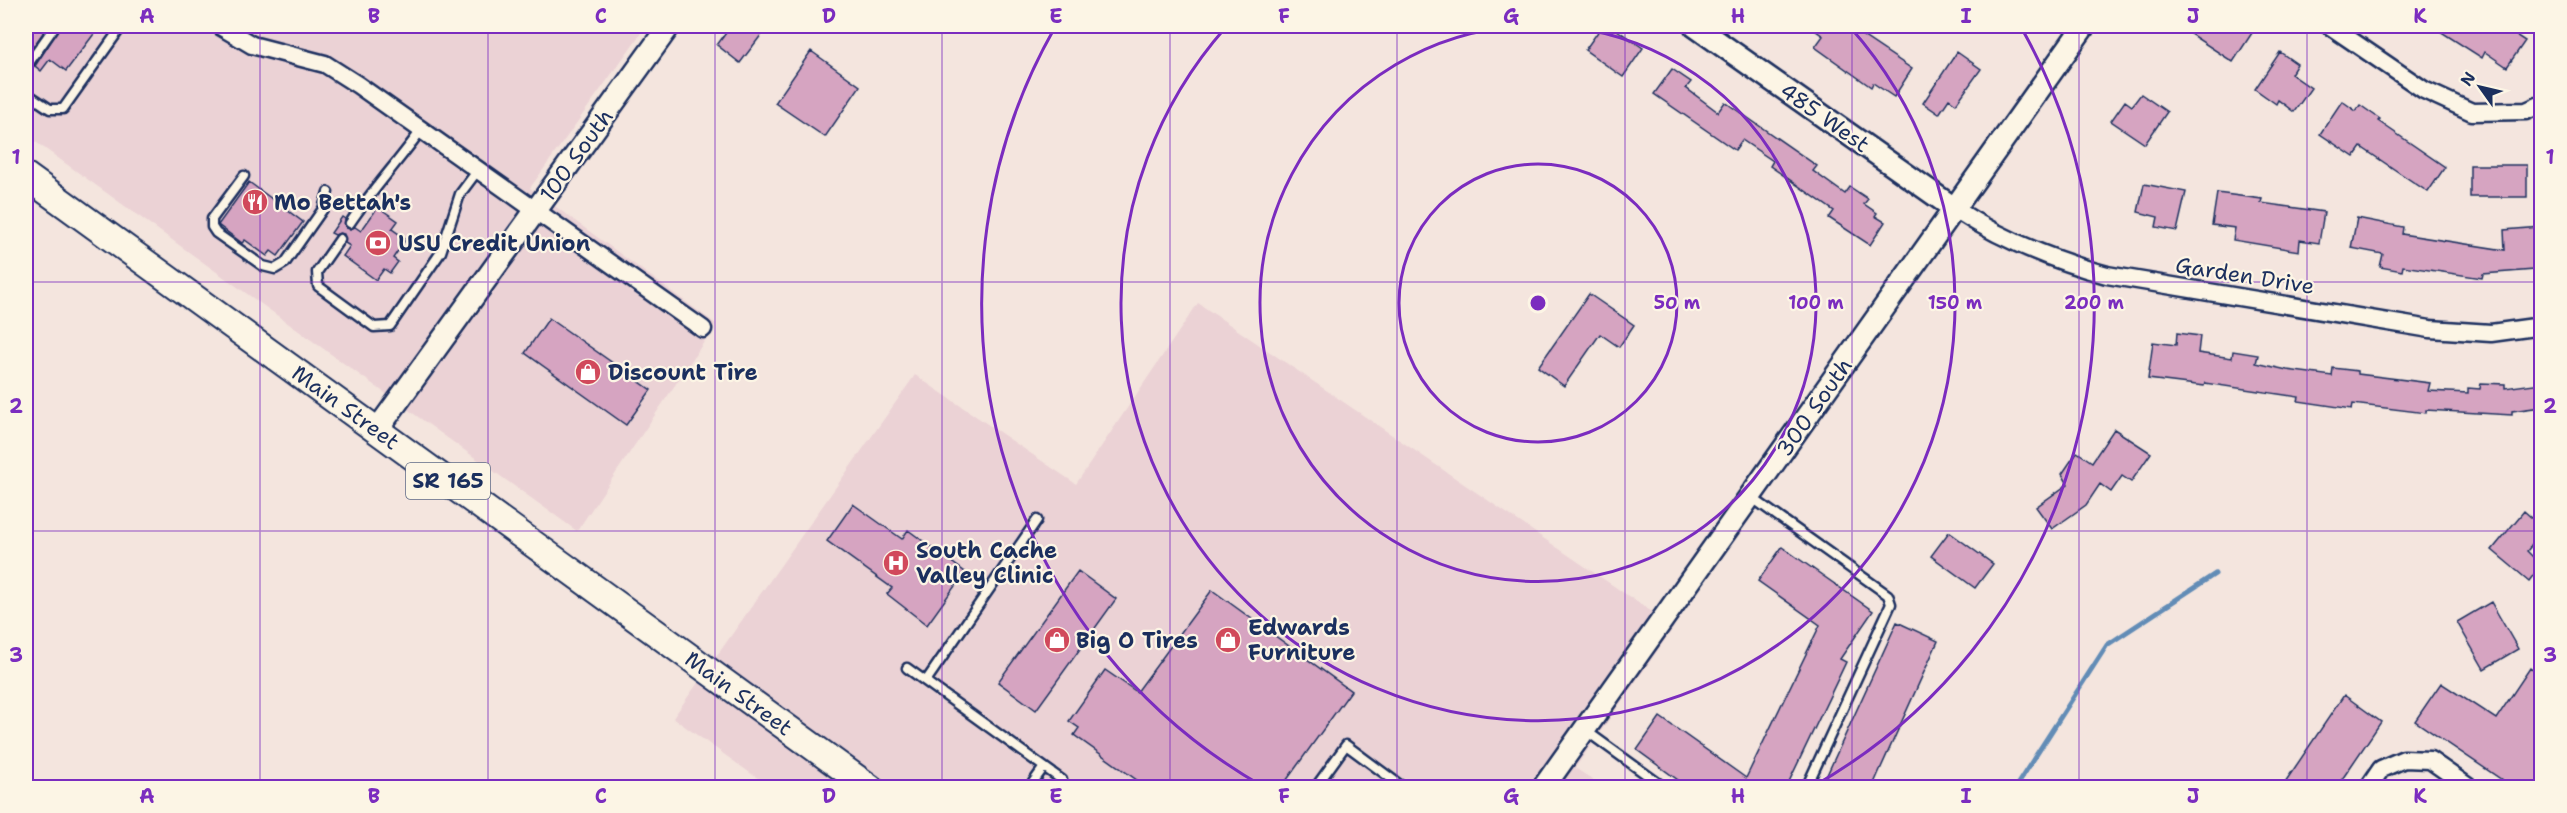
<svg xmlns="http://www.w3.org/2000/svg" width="2567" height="813" font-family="'Shantell Sans',sans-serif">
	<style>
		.built { fill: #ebd2d5 }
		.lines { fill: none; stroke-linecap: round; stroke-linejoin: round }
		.stream { stroke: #628cb6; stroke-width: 5 }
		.building { fill: #d6a4c1; stroke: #1b2f5e; stroke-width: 1.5 }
		.service-casing { stroke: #1b2f5e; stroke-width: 13 }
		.minor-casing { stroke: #1b2f5e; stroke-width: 21 }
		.tertiary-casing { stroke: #1b2f5e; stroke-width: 26 }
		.primary-casing { stroke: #1b2f5e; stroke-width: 30 }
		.service { stroke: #fcf5e5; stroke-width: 8 }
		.minor { stroke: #fcf5e5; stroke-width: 16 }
		.tertiary { stroke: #fcf5e5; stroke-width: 21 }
		.primary { stroke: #fcf5e5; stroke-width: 26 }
		.grid { fill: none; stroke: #7b2cbf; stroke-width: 1.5; stroke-opacity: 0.55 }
		.ring { fill: none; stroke: #7b2cbf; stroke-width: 3 }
		.labels { text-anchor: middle; stroke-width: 4.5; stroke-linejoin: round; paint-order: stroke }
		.shield { fill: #fcf5e5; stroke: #5e6a86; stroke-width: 1.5 }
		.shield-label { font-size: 21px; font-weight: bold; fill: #1b2f5e }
		.street-label { font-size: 22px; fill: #1b2f5e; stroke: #fcf5e5 }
		.poi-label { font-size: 22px; font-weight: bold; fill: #1b2f5e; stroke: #fcf5e5; text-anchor: start }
		.centre { fill: #7b2cbf; stroke: #fcf5e5; stroke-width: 3 }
		.ring-label { font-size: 18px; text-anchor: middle; font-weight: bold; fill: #7b2cbf; stroke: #fcf5e5; stroke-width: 4.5; stroke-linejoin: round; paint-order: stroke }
		.neatline { fill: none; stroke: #7b2cbf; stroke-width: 2 }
		.grid-label { font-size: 20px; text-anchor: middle; font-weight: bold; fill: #7b2cbf }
	</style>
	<rect width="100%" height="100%" fill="#f4e5de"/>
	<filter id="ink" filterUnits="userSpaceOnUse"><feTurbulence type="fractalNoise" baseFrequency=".0167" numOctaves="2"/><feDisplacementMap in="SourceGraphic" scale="12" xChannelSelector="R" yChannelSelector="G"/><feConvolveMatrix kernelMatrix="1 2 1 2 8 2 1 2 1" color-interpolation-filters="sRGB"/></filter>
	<g filter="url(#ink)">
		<path class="built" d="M26,26h620l-116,162 186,136 -139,207 -551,-396z
			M1198,303l476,324 -99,141 29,19h-834l-97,-69 242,-343 161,109z"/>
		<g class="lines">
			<path class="stream" d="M2015,788l92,-143 108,-71"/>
		</g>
		<path class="building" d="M26,26h22l-22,31z
			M61,26h39l-34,45 -16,-12 -9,12 -6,-5z
			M731,26h37l-28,37 -23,-18z
			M1602,26l9,6 3,-4 29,20 -20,29 -38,-27z
			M1809,26h52l-4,6 55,37 -18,28 -21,-14 -2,4 -56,-40 8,-11z
			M2178,26h63l11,7 -19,29z
			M2432,26h70l23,15 -18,26 -22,-15 -3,6z
			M811,51l49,35 -35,51 -50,-34z
			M1957,52l24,17 -25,35 -7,-5 -10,15 -16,-11z
			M2280,52l17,12 -6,10 20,14 -17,24 -16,-12 -2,4 -21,-15z
			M1672,69l19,13 -5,6 32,24 7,-10 92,64 -4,5 32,23 5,-7 18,12 -4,5 13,9 -2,3 10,6 -15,23 -41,-27 5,-7 -64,-45 3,-5 -31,-21 -7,10 -81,-56z
			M2141,94l26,18 -22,32 -34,-23 14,-20 7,5z
			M2342,101l14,10 4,-6 20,14 -2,2 67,46 -17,25 -67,-45 -7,10 -34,-23z
			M2470,165h57v32h-57z
			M249,182l54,40 -25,34 -7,-5 -4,5 -22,-16 -3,3 -24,-18z
			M2144,184l42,8 -9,39 -21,-4 2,-10 -20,-5z
			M2217,193l45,6 -1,4 63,9 -5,31 -19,-3 -1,11 -66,-11 2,-12 -23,-3z
			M378,207l20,14 -6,8 14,10 -13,19 5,4 -8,11 -6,-4 -8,11 -33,-24 7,-10 -5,-3 -1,-9 -4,-1 -5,2 -4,-2 11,-16 3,2 1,9 4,1 5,-2 6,4z
			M2357,218l46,9 -1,7 103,16 -1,-20 37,-3v36l-7,1v6l-51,4 -1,4 -79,-12 -1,5 -22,-4 3,-13 -32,-6z
			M1589,294l45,31 -15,22 -19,-13 -36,52 -26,-19z
			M549,318l102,72 -25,35 -101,-72z
			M2177,333l23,3 -2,17 34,5 1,-7 25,4 -2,8 31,7 45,6 1,-8 25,3v3l72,9 -2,8 40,2v-5l12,1 1,-6 24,1v4l36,-5v24l-29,4v4l-86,-5v3l-73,-9 -1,5 -54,-8 1,-4 -94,-14 -1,3 -56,-7 5,-37 23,3z
			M2114,429l37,24 -20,29 -9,-6 -11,16 -11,-8 -14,21 -34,24 -16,-22 32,-23 -6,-10 15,-22 15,10z
			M853,504l49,35 6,-9 57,42 -38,53 -40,-31 5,-6 -65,-47z
			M2524,511l17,15v8l-14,17 14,14 -12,16 -37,-31z
			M1949,532l44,32 -18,24 -44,-32z
			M1782,547l91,64 -33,48 6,3 -60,126h-97l-52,-38 23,-33 86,61 74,-153 -62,-44z
			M1078,571l38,28 -80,111 -38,-28z
			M1212,590l139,101 -70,97h-133l-74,-53 5,-7 -10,-7 36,-51 32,22z
			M2491,602l27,47 -34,20 -27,-47z
			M1897,622l41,19 -59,131 -7,16h-51z
			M2530,668l11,8v112h-27l-99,-67 26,-38 55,36z
			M2344,695l37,27 -34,50 -11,16h-55z"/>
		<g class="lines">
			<g class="service-casing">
				<path id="service" d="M26,67l29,-41
					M26,93l24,16h13l59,-83
					M244,176l-32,43v8l4,6 47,33 12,3 10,-6 38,-54 5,-17
					M350,223c22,-33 49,-62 72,-94
					M340,239l-23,33 1,14 56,41 16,-1 51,-74 19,-58 18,-24
					M1751,497l137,98 3,9 -85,184
					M907,668l155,112
					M926,681l111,-161
					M1585,730l80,58
					M1029,788l15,-21
					M1315,788l31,-43 58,43"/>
			</g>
			<g class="minor-casing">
				<path id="minor" d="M220,26l32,19 73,19 33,21 345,244
					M2330,26l94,64 48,22 54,-1 16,-7
					M1955,209c47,31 97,51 152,66l323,54 61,4 51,-7
					M2368,788l13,-19 23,-10 26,1 40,28"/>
			</g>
			<g class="tertiary-casing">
				<path id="tertiary" d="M1695,26l260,183
					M377,430l292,-404
					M1543,788l541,-762"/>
			</g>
			<g class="primary-casing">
				<path id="primary" d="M26,176l844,612"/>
			</g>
			<use href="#service" class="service"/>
			<use href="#minor" class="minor"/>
			<use href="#tertiary" class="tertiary"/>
			<use href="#primary" class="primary"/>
		</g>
	</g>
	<path class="grid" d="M260,26v762M488,26v762M715,26v762M942,26v762M1170,26v762M1397,26v762M1625,26v762M1852,26v762M2079,26v762M2307,26v762M26,282h2516M26,531h2516"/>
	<g class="ring">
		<circle cx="1538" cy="303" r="139"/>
		<path d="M1555 26A278 278 0 1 1 1521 26"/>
		<path d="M1850 27A417 417 0 1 1 1226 27"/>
		<path d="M1264 787A556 556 0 0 1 1054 29M2022 29A556 556 0 0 1 1812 787"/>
	</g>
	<defs>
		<g id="restaurant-disc" transform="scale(1.35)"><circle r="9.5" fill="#d1495b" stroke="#fcf5e5"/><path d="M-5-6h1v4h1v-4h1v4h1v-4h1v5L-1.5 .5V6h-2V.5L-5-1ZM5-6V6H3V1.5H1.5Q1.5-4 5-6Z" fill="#fff"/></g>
		<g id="bank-disc" transform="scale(1.35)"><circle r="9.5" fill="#d1495b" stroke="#fcf5e5"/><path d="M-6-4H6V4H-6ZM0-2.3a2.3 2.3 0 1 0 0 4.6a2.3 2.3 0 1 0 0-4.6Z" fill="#fff"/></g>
		<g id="shop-disc" transform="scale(1.35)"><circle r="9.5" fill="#d1495b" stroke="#fcf5e5"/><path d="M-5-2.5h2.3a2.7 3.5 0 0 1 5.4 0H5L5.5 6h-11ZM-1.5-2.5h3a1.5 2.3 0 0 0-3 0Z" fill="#fff"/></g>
		<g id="hospital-disc" transform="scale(1.35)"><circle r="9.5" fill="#d1495b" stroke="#fcf5e5"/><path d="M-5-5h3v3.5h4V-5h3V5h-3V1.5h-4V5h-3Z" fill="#fff"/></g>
	</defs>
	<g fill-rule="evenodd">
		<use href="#restaurant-disc" x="255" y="202"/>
		<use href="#bank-disc" x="378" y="243"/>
		<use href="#shop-disc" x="588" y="372"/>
		<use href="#hospital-disc" x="896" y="563"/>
		<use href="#shop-disc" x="1057" y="640"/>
		<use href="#shop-disc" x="1228" y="640"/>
	</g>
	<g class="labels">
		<rect class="shield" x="406" y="463" width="84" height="36" rx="4.5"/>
		<g class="shield-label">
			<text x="448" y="488">SR 165</text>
		</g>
		<g class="street-label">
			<text transform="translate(1825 117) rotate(35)" y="8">485 West</text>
			<text transform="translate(576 155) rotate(-54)" y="8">100 South</text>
			<text transform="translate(2245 275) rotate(9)" y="8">Garden Drive</text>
			<text transform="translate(346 407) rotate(36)" y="8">Main Street</text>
			<text transform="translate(1814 407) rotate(-55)" y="8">300 South</text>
			<text transform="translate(739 693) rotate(36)" y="8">Main Street</text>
		</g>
		<g class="poi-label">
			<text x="274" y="210">Mo Bettah's</text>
			<text x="398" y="251">USU Credit Union</text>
			<text x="608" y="380">Discount Tire</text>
			<text x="916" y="558">South Cache<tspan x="916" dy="25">Valley Clinic</tspan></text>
			<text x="1248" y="635">Edwards<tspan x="1248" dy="25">Furniture</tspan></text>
			<text x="1076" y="648">Big O Tires</text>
		</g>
	</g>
	<circle cx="1538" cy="303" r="9" class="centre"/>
	<g class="ring-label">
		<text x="1677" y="309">50 m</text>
		<text x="1816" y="309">100 m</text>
		<text x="1955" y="309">150 m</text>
		<text x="2094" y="309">200 m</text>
	</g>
	<rect width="2567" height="813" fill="none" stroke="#fcf5e5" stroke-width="66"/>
	<g transform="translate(2480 87) rotate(304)" stroke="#fcf5e5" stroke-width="4.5" paint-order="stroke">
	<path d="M0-4.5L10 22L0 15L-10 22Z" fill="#1b2f5e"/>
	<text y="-9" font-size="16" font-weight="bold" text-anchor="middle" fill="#1b2f5e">N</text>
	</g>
	<rect x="33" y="33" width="2501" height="747" class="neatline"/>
	<g class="grid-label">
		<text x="147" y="23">A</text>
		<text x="374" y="23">B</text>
		<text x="601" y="23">C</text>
		<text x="829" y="23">D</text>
		<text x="1056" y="23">E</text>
		<text x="1284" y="23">F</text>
		<text x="1511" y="23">G</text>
		<text x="1738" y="23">H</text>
		<text x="1966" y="23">I</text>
		<text x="2193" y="23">J</text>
		<text x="2420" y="23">K</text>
		<text x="16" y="164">1</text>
		<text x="2550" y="164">1</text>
		<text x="16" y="413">2</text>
		<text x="2550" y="413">2</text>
		<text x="16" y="662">3</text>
		<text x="2550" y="662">3</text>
		<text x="147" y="803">A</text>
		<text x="374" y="803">B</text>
		<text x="601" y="803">C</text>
		<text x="829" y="803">D</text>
		<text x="1056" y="803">E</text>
		<text x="1284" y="803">F</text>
		<text x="1511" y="803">G</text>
		<text x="1738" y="803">H</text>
		<text x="1966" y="803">I</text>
		<text x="2193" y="803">J</text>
		<text x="2420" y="803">K</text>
	</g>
</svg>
